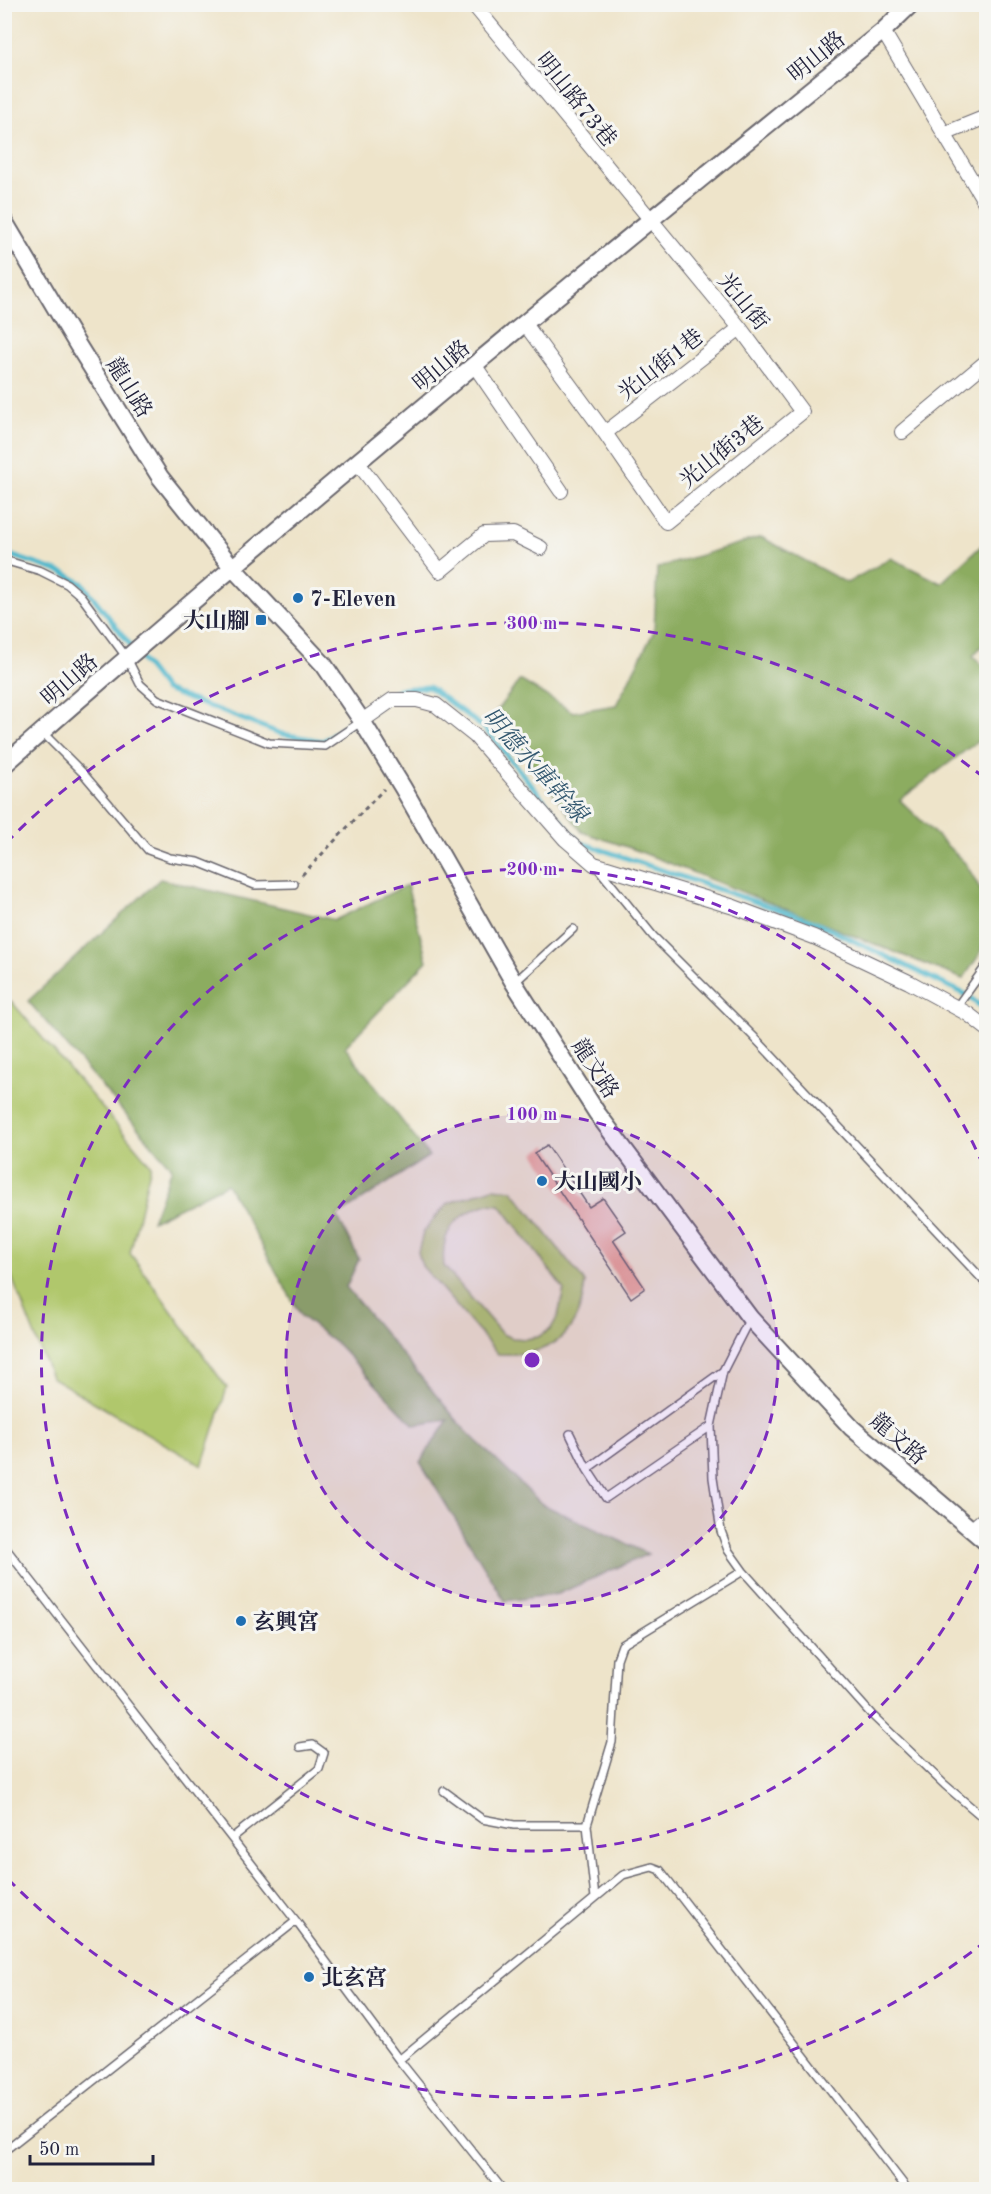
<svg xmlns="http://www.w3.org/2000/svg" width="991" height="2194" font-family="'Old Standard TT','Noto Serif TC',serif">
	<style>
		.green { fill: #b0c76c; stroke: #697454; stroke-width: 1.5; fill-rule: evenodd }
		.forest { fill: #8cac60; stroke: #57674e; stroke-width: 1.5 }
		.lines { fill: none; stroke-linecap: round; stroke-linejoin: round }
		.stream { stroke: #4eb7cc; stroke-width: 5 }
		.building { fill: #e79c8a }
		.service-casing { stroke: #69666d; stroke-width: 10 }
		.minor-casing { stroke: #69666d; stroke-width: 16 }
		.tertiary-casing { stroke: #69666d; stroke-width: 20 }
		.path { stroke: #69666d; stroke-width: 3; stroke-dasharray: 4.5 4.5; stroke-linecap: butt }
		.service { stroke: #fff; stroke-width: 7 }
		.minor { stroke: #fff; stroke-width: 14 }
		.tertiary { stroke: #fff; stroke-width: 16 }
		.ring { fill: none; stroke: #7b2cbf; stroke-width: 3; stroke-dasharray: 10 8 }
		.poi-dot { fill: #1f6fb2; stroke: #f6f6f2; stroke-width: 2 }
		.labels { text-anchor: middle; stroke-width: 6; stroke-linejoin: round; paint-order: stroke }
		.street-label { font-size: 22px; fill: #22223b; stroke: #f6f6f2 }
		.poi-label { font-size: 22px; font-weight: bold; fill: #22223b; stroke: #f6f6f2; text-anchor: start }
		.water-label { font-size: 24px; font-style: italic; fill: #31566e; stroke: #f6f6f2 }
		.centre { fill: #7b2cbf; stroke: #f6f6f2; stroke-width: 3 }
		.ring-label { font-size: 18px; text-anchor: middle; font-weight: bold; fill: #7b2cbf; stroke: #f6f6f2; stroke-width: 6; stroke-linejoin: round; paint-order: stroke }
	</style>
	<rect width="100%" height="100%" fill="#f6f6f2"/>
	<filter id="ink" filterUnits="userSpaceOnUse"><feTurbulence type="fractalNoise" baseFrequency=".0167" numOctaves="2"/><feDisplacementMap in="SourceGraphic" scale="12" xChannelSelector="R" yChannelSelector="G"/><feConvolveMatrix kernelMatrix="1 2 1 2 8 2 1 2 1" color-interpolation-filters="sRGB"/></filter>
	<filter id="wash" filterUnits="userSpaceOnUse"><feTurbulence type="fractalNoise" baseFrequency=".008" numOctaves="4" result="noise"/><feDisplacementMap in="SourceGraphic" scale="24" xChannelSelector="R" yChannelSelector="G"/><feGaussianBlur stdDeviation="1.35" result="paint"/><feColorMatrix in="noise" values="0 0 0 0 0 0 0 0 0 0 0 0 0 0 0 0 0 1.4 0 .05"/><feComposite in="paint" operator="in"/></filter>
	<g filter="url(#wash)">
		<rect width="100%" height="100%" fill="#eee4ca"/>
		<path class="green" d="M11,1001l140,164 -21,88 97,135 -25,78 -151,-89 -46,-117 -1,-255z
			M493,1188l19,2 73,92c-5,54 -35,75 -87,72l-76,-88 -4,-14 5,-19 13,-17 13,-13zM488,1204l12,1 64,84 -6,27 -8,14 -12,7 -13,2 -13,-1 -10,-4 -58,-68c-4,-35 12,-52 44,-62z"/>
		<path class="forest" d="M761,537l86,46 44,-25 50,25 42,-39 3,3v94l-13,15 13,12v67l-86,65 66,64 20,35v37l-6,18 -17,25 -330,-130 -51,-17 -88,-118 26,-34 53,32 43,-7 38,-74 3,-63z
			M160,879l175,41 72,-35 20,76 -82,86 84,109 -92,60 22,43 -13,28 119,143 77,74 106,50 -90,40 -53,7 -85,-139 28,-42 -34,5 -76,-80 -37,-29 -74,-132 -75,37 20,-53 -144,-167z"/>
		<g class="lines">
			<path class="stream" d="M4,553l60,20 19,11 82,106 117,44 41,7 34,-23
				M387,697l12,-8 30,-2 55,41 95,114 233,79 155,74 19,16"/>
		</g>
		<g id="blocks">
			<path class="building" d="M547,1145l42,62 14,-9 23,33 -13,9 32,48 -14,10 -97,-145z"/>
		</g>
	</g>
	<g filter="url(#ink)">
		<use href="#blocks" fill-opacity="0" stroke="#69666d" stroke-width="1.5"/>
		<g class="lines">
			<g class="service-casing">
				<path id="service" d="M4,560l37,11 26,13 14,12 46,62 13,26 17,15 112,44 56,3 37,-25
					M42,732l40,40 66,78 22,8 28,4 57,23 39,-1
					M598,868l55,68 100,100 233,247
					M514,983l59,-54
					M956,1008l30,-42
					M750,1318l-27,53 -12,55 2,52 8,53 7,19 15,21 129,144 73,70 41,35
					M570,1434l17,35 19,29 105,-72
					M587,1469l136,-98
					M4,1546l292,375 103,139 104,130
					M444,1791l38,28 32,6h73
					M232,1838l87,-69 5,-16 -11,-8 -13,2
					M595,1898l-8,-73 25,-83 5,-83 5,-14 121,-74
					M399,2060l224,-185 29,-8 8,3 248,320
					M4,2151l292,-230"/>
			</g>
			<g class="minor-casing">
				<path id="minor" d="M473,4l267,324 62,84 -136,110 -61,-89 -80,-109
					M883,31l103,173
					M944,134l42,-17
					M475,366l86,125
					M902,432l84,-70
					M605,433l135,-105
					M358,463l82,108 44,-36 29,-1 28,14
					M362,721l30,-21h25l19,5 39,31 90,103 29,25 140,43 80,30 95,45 59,32 18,14
					M971,1530l15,-13"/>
			</g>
			<g class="tertiary-casing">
				<path id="tertiary" d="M4,221l73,123 83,133 72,90 92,98 38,56 41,67 111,195 83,130 153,205 102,110 134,114
					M4,765c287,-252 582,-494 879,-734l28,-27"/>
			</g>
			<path class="path" d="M302,875l82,-86"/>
			<use href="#service" class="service"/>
			<use href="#minor" class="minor"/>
			<use href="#tertiary" class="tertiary"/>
		</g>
	</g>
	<circle cx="532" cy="1360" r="246" fill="#7b2cbf" fill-opacity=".12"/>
	<g class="ring">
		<circle cx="532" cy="1360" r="246"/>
		<path d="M986 1548A491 491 0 1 1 986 1172"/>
		<path d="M986 1941A737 737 0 0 1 6 1877M6 843A737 737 0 0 1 986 779"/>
	</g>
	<g class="poi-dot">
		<circle cx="298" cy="598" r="6"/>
		<rect x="255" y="614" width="12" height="12" rx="3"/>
		<circle cx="542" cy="1181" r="6"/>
		<circle cx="241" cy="1621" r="6"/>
		<circle cx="309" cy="1977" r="6"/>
	</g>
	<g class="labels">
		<g class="street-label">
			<text transform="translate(816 56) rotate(-39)" y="8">明山路</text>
			<text transform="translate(577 99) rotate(51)" y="8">明山路73巷</text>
			<text transform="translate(744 301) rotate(51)" y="8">光山街</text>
			<text transform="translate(660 364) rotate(-38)" y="8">光山街1巷</text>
			<text transform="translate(441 365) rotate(-40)" y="8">明山路</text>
			<text transform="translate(130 387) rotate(58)" y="8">龍山路</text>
			<text transform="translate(721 451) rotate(-39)" y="8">光山街3巷</text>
			<text transform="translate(69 679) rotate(-41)" y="8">明山路</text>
			<text transform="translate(596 1068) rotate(57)" y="8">龍文路</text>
			<text transform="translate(899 1438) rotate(41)" y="8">龍文路</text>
		</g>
		<g class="poi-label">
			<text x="310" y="606">7-Eleven</text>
			<text x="249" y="628" text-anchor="end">大山腳</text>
			<text x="554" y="1189">大山國小</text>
			<text x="253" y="1629">玄興宮</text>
			<text x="321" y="1985">北玄宮</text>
		</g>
		<g class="water-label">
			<text transform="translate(535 765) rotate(48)" y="8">明德水庫幹線</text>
		</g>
	</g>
	<circle cx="532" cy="1360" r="9" class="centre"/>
	<g class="ring-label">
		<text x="532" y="629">300 m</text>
		<text x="532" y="875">200 m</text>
		<text x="532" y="1120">100 m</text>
	</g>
	<rect width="991" height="2194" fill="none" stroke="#f6f6f2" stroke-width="24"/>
	<path d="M30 2155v9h123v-9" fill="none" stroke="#22223b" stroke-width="3"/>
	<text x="39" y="2155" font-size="18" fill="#22223b" stroke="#f6f6f2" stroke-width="4.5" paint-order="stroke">50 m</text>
</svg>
